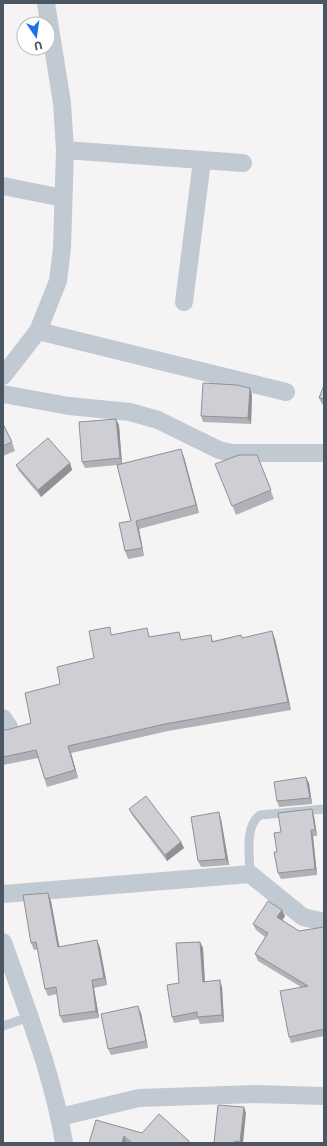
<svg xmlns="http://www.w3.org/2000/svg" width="327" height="1146" font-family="Commissioner,sans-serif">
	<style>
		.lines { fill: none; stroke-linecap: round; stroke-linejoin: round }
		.lane { stroke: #c1cad2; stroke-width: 9 }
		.street { stroke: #c1cad2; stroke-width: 18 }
		.wall { fill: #b0b2b7 }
		.shaded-wall { fill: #909195 }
		.building { fill: #cdcfd5; stroke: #909195 }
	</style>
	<rect width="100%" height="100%" fill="#f5f3f3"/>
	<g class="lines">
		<path class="lane" d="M250,874c0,-18 -6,-47 10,-59l64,-6
			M3,1026l26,-9"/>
		<path class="street" d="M65,150l178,13
			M3,186l60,12
			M184,302l18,-141
			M38,331l248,61
			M3,376l35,-45 20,-50 4,-33 3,-98 -3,-47 -16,-100
			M3,394l66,12 61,6 28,8 61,30 13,3h92
			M3,718l6,9
			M3,894l247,-20 53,43 21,5
			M3,942c23,66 50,132 61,201
			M60,1117l79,-19 116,-4 69,2"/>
	</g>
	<path class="wall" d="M324,385v20l-2,-1 -3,-6z
		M252,395l-1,29 -48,-2 -2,-6z
		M3,424l9,18 3,9 -12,5z
		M119,425l3,38 62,-6 15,56 -60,16 5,27 -16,3 -3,-8 6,-30 -14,-56 -32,3 -3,-6z
		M257,455l17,44 -38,16 -17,-43z
		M70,463l2,7 -31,27 -22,-26 -3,-6z
		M112,635l39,2 31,3 29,-5 2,6 28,-6 1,3 33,1 16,71 -123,21 -97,22 7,25 -31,9 -9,-29 -35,7v-36l4,1 24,-7 29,-39 34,-26z
		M309,783l3,21 -33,3 -2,-6z
		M129,809l52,33 3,6 -17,13 -35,-46z
		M314,816l3,20h-4l4,39 -36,4 -3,-6 -1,-21 4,-20z
		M221,819l8,46 -28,2 -3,-6z
		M51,901l8,46 38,-7 3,8 7,37 -13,3 5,30 -36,5 -3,-7 -3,-22 -9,2 -3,-7 -7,-40 -4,1 -3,-7z
		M285,916l-3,4 17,11 25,-4v109l-33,7 -2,-6 12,-50 -43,-26 -3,-7 10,-17 -9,-7 -3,-6z
		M200,942l3,6 2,33 17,6 2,35 -24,2 -2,-5 -24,4 -2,-6 7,-34z
		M141,1013l7,35 -37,7 -3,-6z
		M142,1133l47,8 1,2h-101z"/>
	<path class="shaded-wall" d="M250,388l2,7 -1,29 -3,-6z
		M116,419l3,6 3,40 -2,-7z
		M181,449l3,8 15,56 -3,-8z
		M70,463l2,7 -31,27 -3,-7z
		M136,521l3,8 5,27 -2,-8z
		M272,631l3,8 16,71 -3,-8z
		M68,746l3,7 7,25 -3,-8z
		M306,777l3,6 3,21 -2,-6z
		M312,809l2,7 3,20 -2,-6z
		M219,812l2,7 8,46 -3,-6z
		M311,830l2,6 4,39 -2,-6z
		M181,842l3,6 -17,13 -2,-6z
		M48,893l3,8 10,54 -3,-8z
		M282,910l3,6 -5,8 -3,-7z
		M97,940l3,8 7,37 -3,-7z
		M200,942l3,6 2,40 -2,-6z
		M92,980l2,8 5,30 -3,-7z
		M220,980l2,7 2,35 -2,-7z
		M138,1006l3,7 7,35 -2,-7z
		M244,1107l2,6 -3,30h-3v-1z
		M124,1136l3,7h-5z"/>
	<path class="building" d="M203,383l34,2 13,3 -2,30 -47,-2z
		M324,385v14l-5,-1z
		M116,419l4,39 -38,4 -3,-40z
		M3,424l9,18 -9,4z
		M48,438l22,25 -32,27 -22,-25z
		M181,449l15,56 -60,16 6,27 -17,3 -6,-28 12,-2 -14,-56z
		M239,455h18l14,35 -39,16 -17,-42z
		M110,627l1,8 36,-7 2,9 30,-5 2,8 30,-5 1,7 29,-7 1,3 30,-7 16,71 -123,22 -97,22 7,24 -30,9 -9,-29 -33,7v-28l4,1 24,-7 -6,-30 35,-9 -3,-17 37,-9 -5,-27z
		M306,777l4,21 -33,3 -3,-19z
		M146,796l35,46 -16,13 -36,-46z
		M312,809l3,21h-4l4,39 -37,4 -4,-21h3l-3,-19 7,-1 -3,-19z
		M219,812l7,47 -28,2 -7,-44z
		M48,893l10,54 39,-7 7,38 -12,2 4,31 -36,5 -4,-29 -11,2 -9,-47 -5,1 -8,-48z
		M268,901l14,9 -5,7 22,14 25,-4v102l-35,8 -9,-46 28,-5 -53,-32 13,-21 -15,-9z
		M200,942l3,40 17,-2 2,35 -25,2v-5l-25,5 -5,-32 12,-2 -3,-40z
		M138,1006l8,35 -38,8 -7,-35z
		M218,1105l26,2 -4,35 -5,-1v2h-21z
		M159,1114l30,27 -1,2h-56l-8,-7 -2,7h-33l7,-23 46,13z"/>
	<rect width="327" height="1146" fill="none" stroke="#4a5661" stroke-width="8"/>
	<g transform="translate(36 36) rotate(167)"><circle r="19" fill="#ffffff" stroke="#b7bbc0"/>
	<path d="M0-3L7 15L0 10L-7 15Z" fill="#1a73e8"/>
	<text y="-6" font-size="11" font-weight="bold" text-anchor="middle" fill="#4a5661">U</text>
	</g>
</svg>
